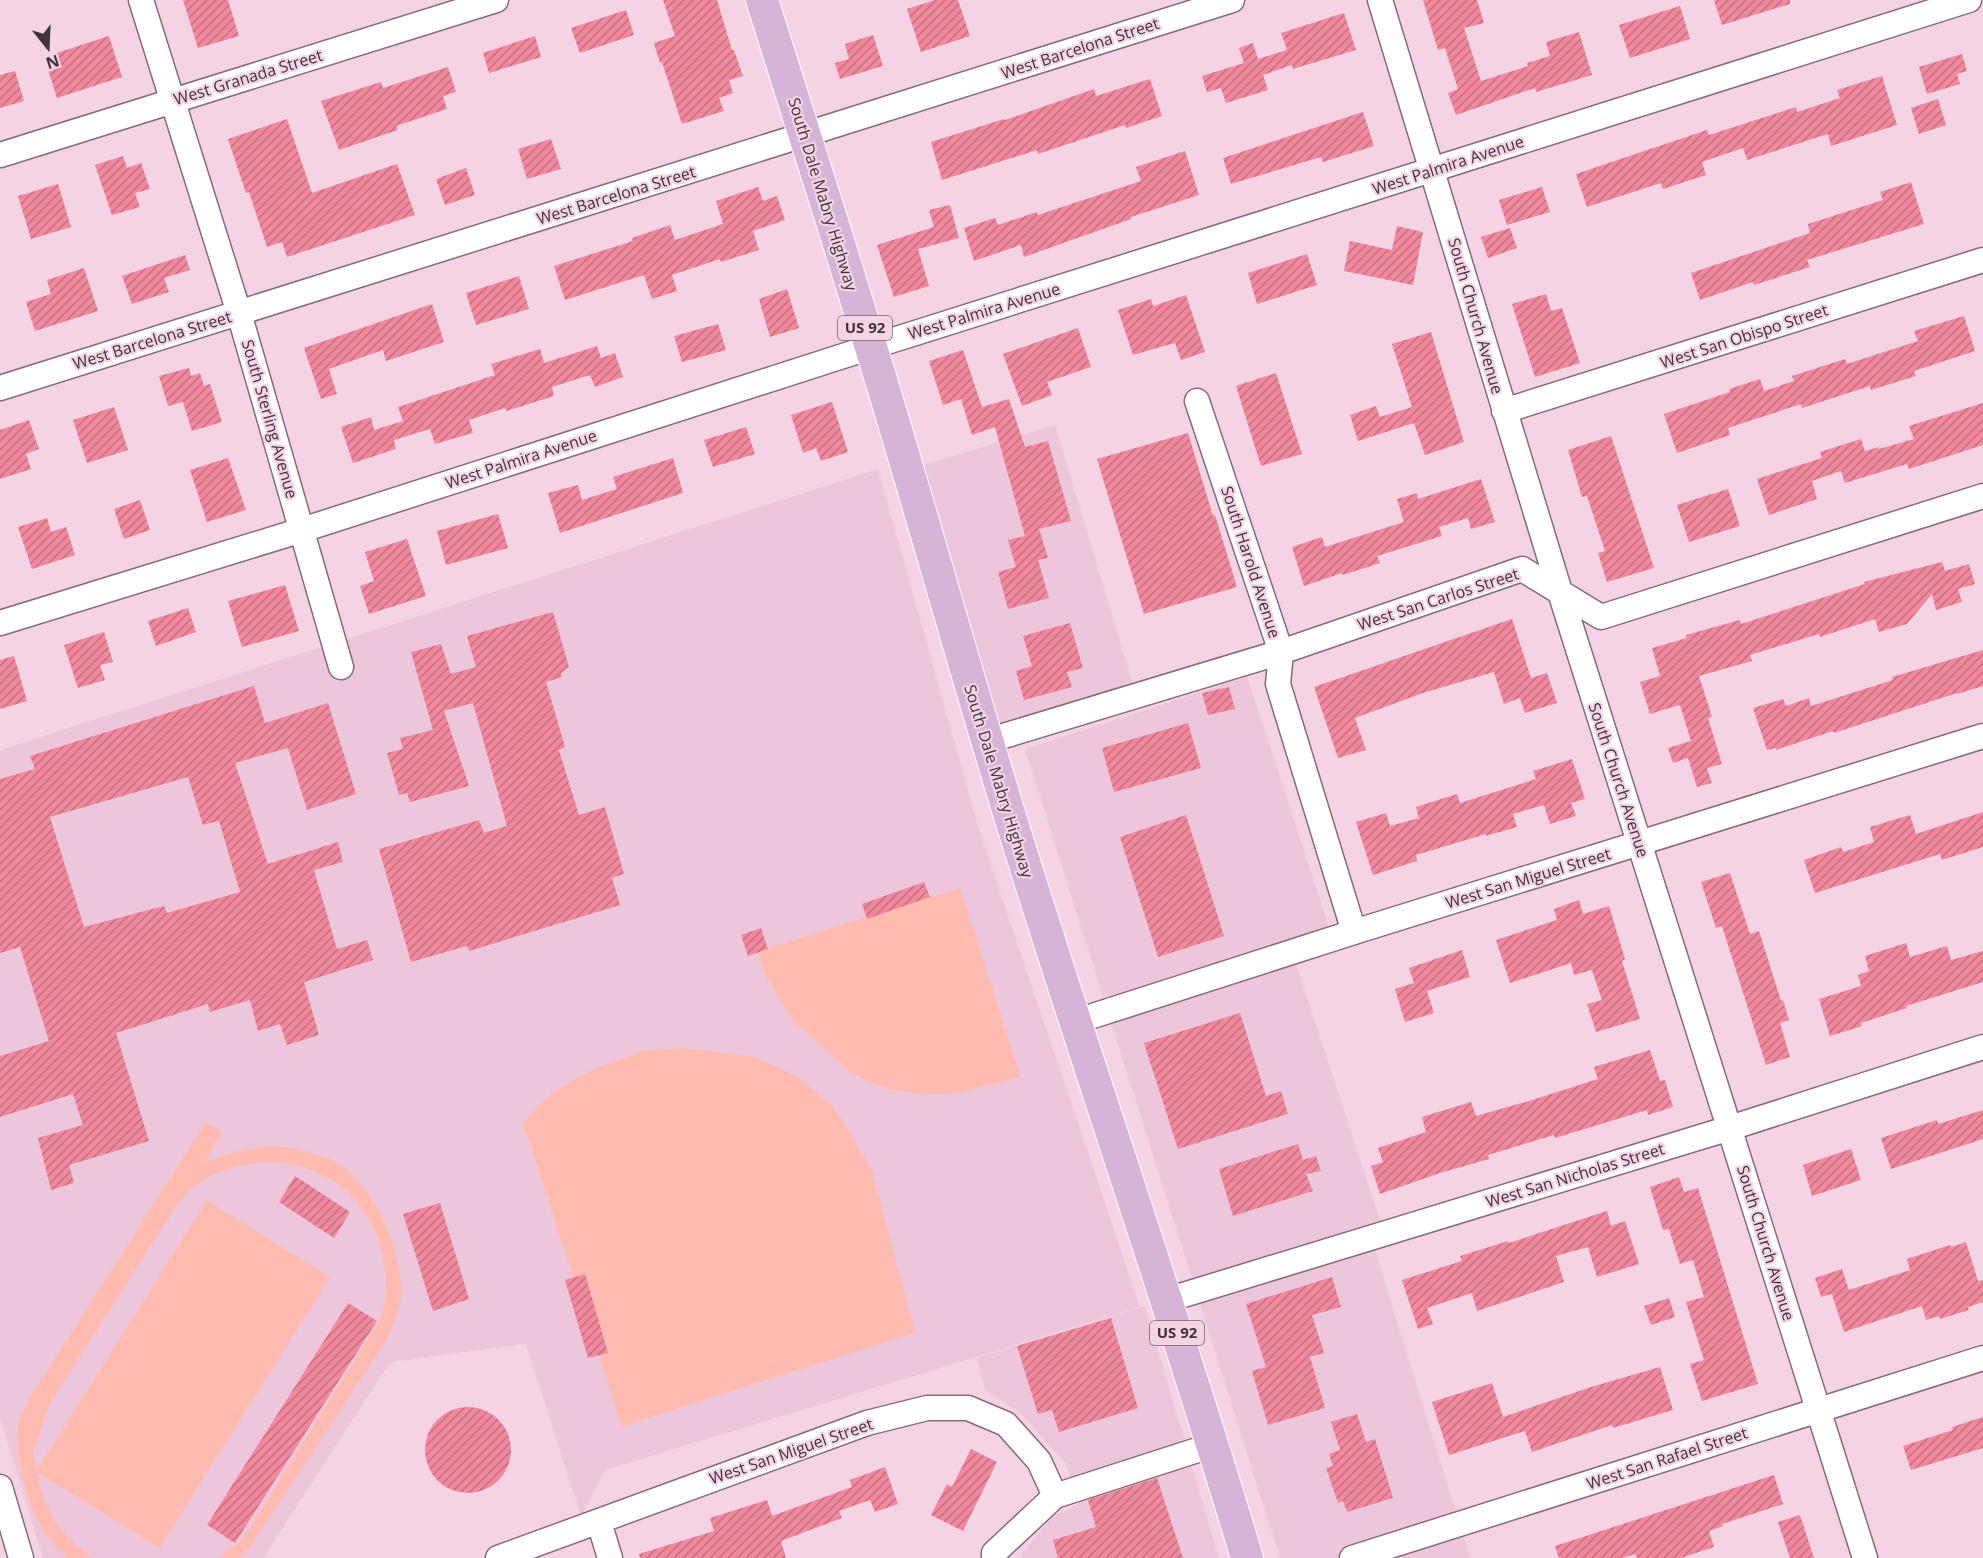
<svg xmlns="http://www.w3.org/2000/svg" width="1983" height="1558" font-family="'Open Sans',sans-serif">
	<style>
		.built { fill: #ecc6da }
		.green { fill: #ffbbaf }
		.building { fill: url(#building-hatch); fill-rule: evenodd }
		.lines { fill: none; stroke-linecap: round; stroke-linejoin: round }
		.minor-casing { stroke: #876b79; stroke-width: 27 }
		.major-casing { stroke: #fff; stroke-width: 34 }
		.minor { stroke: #fff; stroke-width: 24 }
		.major { stroke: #d6b4d8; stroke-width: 32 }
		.labels { text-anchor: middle; stroke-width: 4.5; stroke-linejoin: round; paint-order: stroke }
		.shield { fill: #f4d4e4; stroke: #76636d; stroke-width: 1.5 }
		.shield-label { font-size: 15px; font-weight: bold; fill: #40333a }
		.street-label { font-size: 16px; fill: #40333a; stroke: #f4d4e4 }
	</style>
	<defs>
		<pattern id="building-hatch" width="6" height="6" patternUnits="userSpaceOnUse" patternTransform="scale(1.5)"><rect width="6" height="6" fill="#f1889d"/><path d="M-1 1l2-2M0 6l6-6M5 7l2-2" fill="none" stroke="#c57081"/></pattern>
	</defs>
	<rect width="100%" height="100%" fill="#f4d4e4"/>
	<path class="built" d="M1055,425l78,260 -140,42 -76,-260z
		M878,469l100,357 162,481 -535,163 -24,46 -55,-172 -136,18 -127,196h-220l-43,-141v-667z
		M1247,677l84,255 -41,14 90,274 -13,4 103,334h-190l-255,-809z
		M1145,1306l74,252h-198l2,-5 30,-37 26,-12 -13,-40 -45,-51 -36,-23 -8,-32z"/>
	<path class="green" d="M960,888l61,189 -67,17 -28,1 -38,-6 -37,-16 -58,-53 -27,-43 -8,-26z
		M683,1048l73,9 42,20 36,30 38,62 43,164 -293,93 -99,-303 29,-30 42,-24 48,-18z
		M206,1122l17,10 -18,30c37,-14 68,-21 107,-9 7,3 16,4 22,8 40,23 67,85 67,130 0,15 -6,30 -11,44l-141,214 -10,9h-20l24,-19 138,-221c23,-81 -36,-163 -123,-155 -22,2 -45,9 -63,23 -7,6 -13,14 -19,21l-125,195 -18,51 4,17 170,-270 123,77 -170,271 -123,-76c6,35 26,67 56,86h-25c-7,-6 -14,-13 -20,-21 -19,-25 -36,-85 -29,-116 2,-7 7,-15 10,-22z"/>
	<path class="building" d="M183,0h45l11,36 -41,12z
		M663,0h54l15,50h2l9,26 -14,4 4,13 -14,5 5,13 -42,13 -20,-62 -2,1 -6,-20 21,-7z
		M935,0h23l12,36 -49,16 -14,-43z
		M1423,0h54l7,23 -20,5 17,53 47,-15 -1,-3 23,-7 -4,-14 33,-10 13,43 -56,17 -1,-4 -79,27 -8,-22 10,-4 -13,-41 -7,2z
		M1714,0h76v4l-68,21z
		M1680,6l10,33 -60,19 -11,-33z
		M626,10l8,25 -54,18 -9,-25z
		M1344,13l12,37 -63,19 -1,-4 -29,10 5,15 -42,13 -5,-15 -14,4 -5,-16 42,-13 -5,-15 14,-5 5,16 29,-9 -6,-17z
		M873,35l10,31 -43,13 -5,-16 14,-4 -4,-15z
		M109,36l13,41 -65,21 -13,-41z
		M535,36l6,21 -52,16 -6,-20z
		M1962,54l5,17 -10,3 3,10 -33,10 -8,-27z
		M448,67l8,25 -13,4 4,13 -51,17 2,4 -59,20 -18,-49 60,-19 2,6z
		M15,71l9,30 -24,7v-33z
		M1882,76l15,49 -66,21 -3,-12 -81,26 -4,-12 -41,14 4,13 -43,14 -2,-6 -74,24 -11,-33 131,-44 2,5 87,-28 1,5 43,-14 -3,-8z
		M1150,79l12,37 -36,12 -1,-3 -87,29 -1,-4 -95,30 -11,-38 73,-23 1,1 89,-31 2,7z
		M1938,99l8,26 -27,9 -8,-26z
		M1363,112l11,34 -51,16 -2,-5 -90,27 -8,-26z
		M287,119l25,74 85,-29 18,51 -128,42 -5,-15 -15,5 -18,-55 -3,1 -18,-54z
		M551,139l10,30 -34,10 -9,-30z
		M1185,151l14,44 -68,22v2l-107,38 -3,-12 -47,16 -10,-33 31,-10 3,7 39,-13 1,3 103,-34 -5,-14z
		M123,156l4,12 14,-5 9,26 -15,4 5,14 -28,8 -17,-50z
		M466,168l9,27 -30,10 -9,-26z
		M1911,182l13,42 -117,36 3,7 -56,18 -1,-3 -53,18 -9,-27 119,-40 -2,-9 75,-24 -3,-8z
		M58,184l13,43 -40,12 -13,-43z
		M758,187l5,14 14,-5 8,24 -32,11 6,19 -38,12 -1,-3 -48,16 5,16 -25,8 -8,-24 -79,25 -11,-34 79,-25 -1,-3 38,-13 5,15 48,-16 -7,-23z
		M1542,187l8,25 -43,13 -8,-25z
		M950,205l9,33 -41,11 11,37 -35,11 -17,-52 57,-18 -5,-17z
		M1397,226l26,6 -10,53 -69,-14 6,-30 42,9z
		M1510,228l7,20 -29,10 -7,-21z
		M1307,254l10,31 -60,19 -9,-31z
		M185,255l5,15 -26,8 5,14 -37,12 -10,-28z
		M84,268l14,43 -63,20 -9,-29 25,-8 -4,-14z
		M519,276l10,33 -53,16 -10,-32z
		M787,289l12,39 -29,9 -11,-38z
		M1546,294l5,17 11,-3 18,55 -45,14 -23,-73z
		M1186,295l19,57 -24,8 -6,-17 -42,12 -15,-45 33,-11 2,7z
		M432,304l12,38 -58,19 -3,-11 -54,19 8,25 -16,5 -17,-51z
		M1964,316l11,35 -61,20 2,5 -45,14 -1,-4 -68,22 -1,-4 -73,24 2,7 -53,18 -13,-39 66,-22 -1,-3 31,-10 4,12 30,-10 -2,-5 53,-17 2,5 71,-23 -4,-10z
		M718,324l8,26 -44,12 -8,-26z
		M1078,328l13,39 -44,15 5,13 -30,11 -19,-52z
		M1431,332l33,110 -39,13 -11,-32 -56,18 -8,-26 26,-9 4,11 32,-10 -20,-63z
		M597,346l4,12 14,-5 8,24 -28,10 -5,-12 -38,12 2,9 -48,15 -1,-3 -36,12 4,13 -38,11 -5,-15 -36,11 2,9 -43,14 -12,-36 30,-10 3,13 29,-9 -5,-14 97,-32 -4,-11 49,-15 4,14z
		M963,350l19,57 27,-8 16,48 23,-6 23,80 -32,8 9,29 -10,2 11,38 -41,11 -10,-37 18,-5 -8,-27 17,-4 -30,-109 -23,8 -11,-36 -18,6 -14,-44z
		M189,368l2,8 9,-3 4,13 6,-2 12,38 -30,9 -9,-29 -15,4 -9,-30z
		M1276,373l26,81 -41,12 -25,-80z
		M832,402l16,50 -27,9 -5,-13 -13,5 -12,-38z
		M1983,403v42l-74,24 -2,-5 -62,19 -4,-12 -29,10 5,18 -48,16 -12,-36 65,-21 -2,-6 41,-13 4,12 14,-4v2l35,-10 -5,-13z
		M114,407l14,43 -41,13 -14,-43z
		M29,420l10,29 -13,5 5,15 -31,10v-49z
		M746,427l9,27 -42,13 -9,-27z
		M1188,433l25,83 2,-1 22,72 -93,27 -47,-155z
		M1611,436l43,132 -47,14 -9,-29 7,-2 -18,-55 -5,1 -14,-47z
		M228,458l18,52 -39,12 -17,-52z
		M673,458l10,35 -123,40 -12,-40 30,-8 4,15 35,-11 -4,-12z
		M1481,479l14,43 -24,7 -3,-11 -29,9 3,9 -65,20 3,7 -37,12 -1,-2 -38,13 -12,-39 30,-10 3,10 79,-25 -7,-23 20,-6 1,6z
		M1728,489l12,37 -51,16 -12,-37z
		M140,500l10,30 -26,9 -10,-30z
		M498,514l10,34 -62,17 -9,-34z
		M47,518l4,14 15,-5 9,28 -43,14 -14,-42z
		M407,539l19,57 -57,18 -9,-28 14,-5 -9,-29z
		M1942,562l3,9 24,-7 6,20 -17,5 4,13 -26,8 -4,-16 -25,30 -28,8 -4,-13 -55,18 -1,-3 -69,21 2,6 -53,15 13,41 -4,1 14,46 -15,4 5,15 -15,4 -9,-29 -15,5 -5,-15 23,-7 -11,-36 -30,9 -10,-32 20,-6 -8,-28 35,-10 -1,-3 54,-15 1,4 124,-40 -1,-2z
		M285,585l14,46 -57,16 -14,-46z
		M188,608l8,24 -40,14 -8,-25z
		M553,612l16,55 -8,6 1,4 -16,5 19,65 -6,3 20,65 26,-8 19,67 -12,4 8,27 -151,46 -2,-5 -56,16 -32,-113 100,-29 5,13 23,-7 -34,-123 -29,8 25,75 -59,16 -3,-9 -8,2 -12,-42 16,-4 -3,-11 33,-8 -22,-78 30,-8 10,30 25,-7 -9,-31z
		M1512,619l19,59 16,-5 10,30 -32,10 -5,-15 -16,6 -10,-32 -71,21 -68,25 11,32 -28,8 -24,-71z
		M1070,623l13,45 -16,4 5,15 -48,13 -8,-29 16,-5 -9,-30z
		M104,632l9,30 -13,3 5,15 -27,8 -14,-43z
		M1983,650v36l-26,8v-1l-123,40 -1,-2 -57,19v-2l-9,2 -14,-42 30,-9 3,7 23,-8 2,8 82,-26 -1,-3z
		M14,656l13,45 -27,8v-49z
		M254,686l11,37 63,-20 28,91 -49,16 -19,-62 -53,15 33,101 70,-22 5,20 -29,8 23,79 30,-9 6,20 -69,22 15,53 -32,10 -7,-21 -22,7 -8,-31 -40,12 -2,-8 -92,29 33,108 -80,24 5,18 -23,7 -13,-52 45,-13 -10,-31 -73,23v-61l49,-15 -29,-94 -20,6v-174l35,-10 -5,-13zM188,777l15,48 16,-4 21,71 -73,21 -3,-7 -80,21 -34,-110z
		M1229,687l6,22 -27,6 -6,-22z
		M1188,723l13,45 -87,24 -12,-44z
		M1572,759l13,40 -14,4 5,13 -26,8 -6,-19 -31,9 4,13 -31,9v-2l-70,21 1,6 -44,14 -17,-53 30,-9 4,13 29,-8 -3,-11 41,-13 3,9 76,-24 -3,-8z
		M1983,812v35l-41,13 -2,-6 -125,39 -11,-33 37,-13 2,5 31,-10 -4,-15 40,-12 6,19z
		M1186,815l38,121 -66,21 -38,-120z
		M1730,873l20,61 9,-3 22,70 2,-1 6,20 -9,3 10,34 -24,8 -44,-139 -6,2 -15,-46z
		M924,882l6,15 -63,22 -5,-15z
		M1579,900l4,14 26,-8 16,53 -3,2 18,58 -44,13 -9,-28 15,-4 -10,-30 -18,5 -3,-12 -61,20 -14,-43 61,-20 -3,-11z
		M761,928l7,21 -20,7 -7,-21z
		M1906,943l4,14 37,-11 4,14 32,-9v31l-77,24 1,2 -46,15 1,3 -32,10 -11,-37 42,-13 -3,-11 11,-4 -4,-15z
		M1462,950l8,27 -43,14 7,22 -29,9 -10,-33 19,-6 -5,-15z
		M1240,1013l26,83 15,-5 7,23 -110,35 -34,-106z
		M1650,1050l10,31 5,-1 8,27 -25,8 -1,-5 -92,28 -1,-3 -66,20 1,4 -49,14 -60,21 -9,-28 12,-4 -5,-14 48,-16 -4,-15 49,-15 5,14 53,-15 69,-22 -4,-12z
		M1983,1110v29l-92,30 -10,-31 56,-18 1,4z
		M1298,1144l5,16 13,-4 5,15 -15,3 7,17 -80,25 -14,-47z
		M1851,1149l10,31 -49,16 -9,-31z
		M295,1176l55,36 -16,26 -55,-36z
		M1679,1177l5,15 14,-4 60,196 -56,17 -12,-37 14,-4 -18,-58 18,-5 -11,-37 -13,4 -11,-35 -6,1 -13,-43z
		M440,1203l29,96 -36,12 -30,-97z
		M1607,1211l4,15 14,-5 14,43 -42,13 -9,-30 -32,9 8,26 -87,29 -5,-18 -45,15 6,16 -15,5 -16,-49 60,-19 -2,-5 48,-15 1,2z
		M1966,1242l12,39 5,-1v22l-15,5 1,3 -29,9 -1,-3 -13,4 -4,-14 -78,26 -12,-38 -11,3 -6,-19 27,-9 7,21 61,-20 -3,-11 43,-14 1,2z
		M585,1274l23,79 -20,5 -23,-78z
		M1332,1277l9,30 -29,8 12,38 -14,4 15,51 -57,17 -16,-54 14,-4 -20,-63z
		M1669,1298l6,19 -24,8 -7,-19z
		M348,1303l29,18 -142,222 -28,-18z
		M1111,1318l27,90 -79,24 -7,-22 -14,4 -21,-68z
		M1660,1367l13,43 -60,18 -1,-3 -80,27 -7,-21 -76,24 -17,-53 60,-19 11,34 88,-30z
		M425 1450a43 43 0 1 1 86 0a43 43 0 1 1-86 0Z
		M1357,1414l9,28 9,-3 18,59 -46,14 -4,-11 -5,2 -12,-35 7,-2 -4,-12 11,-4 -9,-28z
		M1983,1417v31l-72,22 -8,-24 50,-16 -1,-3z
		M971,1449l26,13 -34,69 -32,-16 16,-31 5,3z
		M885,1467l13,37 -23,8 -5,-12 -31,11 3,7 -61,23 5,17h-146l-1,-4 75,-23 -4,-13 57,-18 5,16 80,-29 -2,-7z
		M1774,1475l9,29 -61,20 1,2 -14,5 5,16 -33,11h-44l-2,-4 -12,4h-64l-4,-12z
		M1157,1478l26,80h-125l-5,-18 43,-13 -8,-27z
		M1800,1515l14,43h-24l-12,-36z"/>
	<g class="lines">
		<g class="minor-casing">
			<path id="minor" d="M141,0l98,313 102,354
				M1380,0l180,592 305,966
				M0,155l496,-155
				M0,388l1232,-388
				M1197,401l84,251 -3,32 76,248
				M1504,411l479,-151
				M0,623l302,-93 569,-183 1098,-347
				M987,741l294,-89 241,-83 79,48 382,-121
				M1074,1022l280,-90 629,-196
				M1167,1300l563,-172 253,-81
				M0,1487l21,71
				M599,1522l11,36
				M498,1558l369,-135 60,-15h41l38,16 33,37 16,35
				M994,1558v-5l61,-57 158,-51
				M1352,1558l631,-200"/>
		</g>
		<g class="major-casing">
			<path id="major" d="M762,0c36,115 73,229 108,344 51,165 96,331 147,495 75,241 158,478 230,719"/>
		</g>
		<use href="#minor" class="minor"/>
		<use href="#major" class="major"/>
	</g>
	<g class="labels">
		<g class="shield">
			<rect x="838" y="316" width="54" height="24" rx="4.5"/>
			<rect x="1150" y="1321" width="54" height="24" rx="4.5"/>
		</g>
		<g class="shield-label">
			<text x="865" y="333">US 92</text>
			<text x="1177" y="1338">US 92</text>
		</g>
		<g class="street-label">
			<text transform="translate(1080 48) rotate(-18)" y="6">West Barcelona Street</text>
			<text transform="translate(248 77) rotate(-17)" y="6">West Granada Street</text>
			<text transform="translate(1448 165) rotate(-18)" y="6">West Palmira Avenue</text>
			<text transform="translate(823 194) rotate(73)" y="6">South Dale Mabry Highway</text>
			<text transform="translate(616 195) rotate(-17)" y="6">West Barcelona Street</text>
			<text transform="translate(984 311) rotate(-17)" y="6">West Palmira Avenue</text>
			<text transform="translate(1476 316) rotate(74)" y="6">South Church Avenue</text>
			<text transform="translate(1744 336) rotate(-18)" y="6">West San Obispo Street</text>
			<text transform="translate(152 340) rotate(-17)" y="6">West Barcelona Street</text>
			<text transform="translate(270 419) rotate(74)" y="6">South Sterling Avenue</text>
			<text transform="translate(521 459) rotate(-18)" y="6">West Palmira Avenue</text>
			<text transform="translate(1251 562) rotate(72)" y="6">South Harold Avenue</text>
			<text transform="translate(1438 599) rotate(-18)" y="6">West San Carlos Street</text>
			<text transform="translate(1619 780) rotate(72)" y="6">South Church Avenue</text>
			<text transform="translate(999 781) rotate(73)" y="6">South Dale Mabry Highway</text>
			<text transform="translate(1528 878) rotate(-17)" y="6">West San Miguel Street</text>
			<text transform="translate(1575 1175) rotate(-17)" y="6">West San Nicholas Street</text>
			<text transform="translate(1766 1243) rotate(73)" y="6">South Church Avenue</text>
			<text transform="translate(791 1451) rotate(-19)" y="6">West San Miguel Street</text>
			<text transform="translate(1667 1458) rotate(-18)" y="6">West San Rafael Street</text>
		</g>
	</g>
	<g transform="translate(48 48) rotate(162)" stroke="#f4d4e4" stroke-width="4.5" paint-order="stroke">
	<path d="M0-4.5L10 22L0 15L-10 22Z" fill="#40333a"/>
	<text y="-9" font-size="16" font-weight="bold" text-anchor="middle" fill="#40333a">N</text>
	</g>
</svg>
